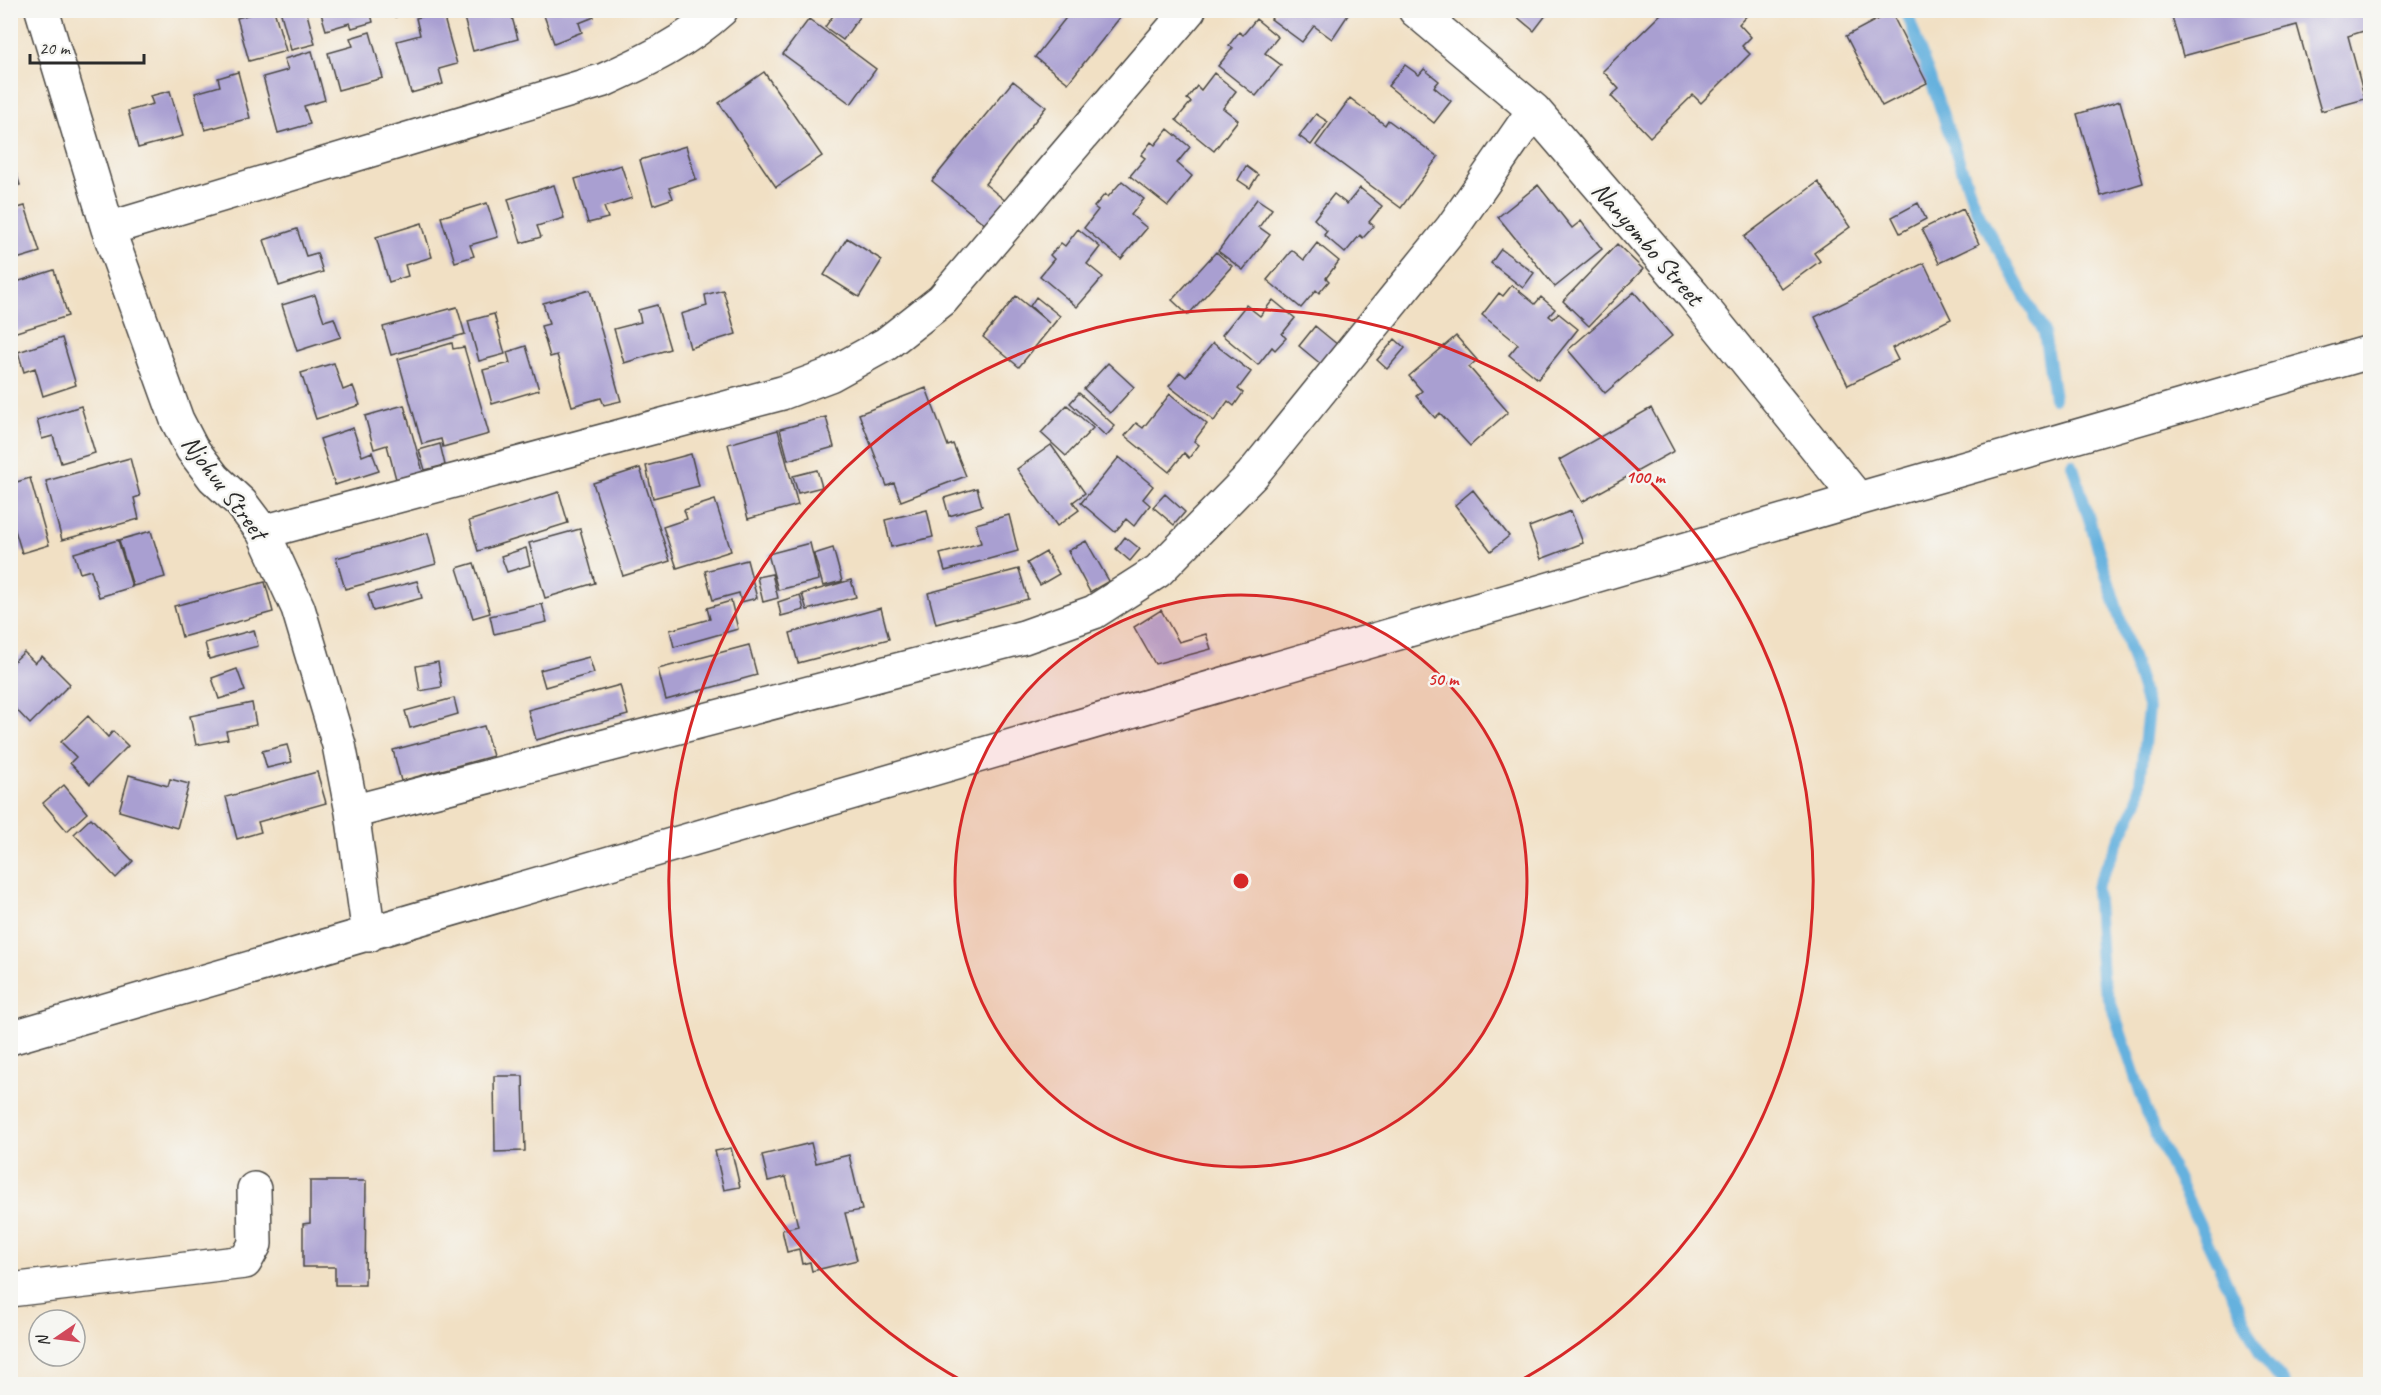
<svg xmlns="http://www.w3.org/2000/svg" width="2381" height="1395" font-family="Caveat,sans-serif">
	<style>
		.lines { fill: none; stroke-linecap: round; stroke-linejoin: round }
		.stream { stroke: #65b1de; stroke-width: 12 }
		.building { fill: #a99fd1 }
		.minor-casing { stroke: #494642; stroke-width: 36 }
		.minor { stroke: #fff; stroke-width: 33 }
		.ring { fill: none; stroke: #d62828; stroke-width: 3 }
		.labels { text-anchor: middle; stroke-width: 5; stroke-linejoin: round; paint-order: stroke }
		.street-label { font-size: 26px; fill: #2b2b2b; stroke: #f6f6f2 }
		.centre { fill: #d62828; stroke: #f6f6f2; stroke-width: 3 }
		.ring-label { font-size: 18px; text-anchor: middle; font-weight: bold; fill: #d62828; stroke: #f6f6f2; stroke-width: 5; stroke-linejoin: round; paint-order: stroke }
	</style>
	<rect width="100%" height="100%" fill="#f6f6f2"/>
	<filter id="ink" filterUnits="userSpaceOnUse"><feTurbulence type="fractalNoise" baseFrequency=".0167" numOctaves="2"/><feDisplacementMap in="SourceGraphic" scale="12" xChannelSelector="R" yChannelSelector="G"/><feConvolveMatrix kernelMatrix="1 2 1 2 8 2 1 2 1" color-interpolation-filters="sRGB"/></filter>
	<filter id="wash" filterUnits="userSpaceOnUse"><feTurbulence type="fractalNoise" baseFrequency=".008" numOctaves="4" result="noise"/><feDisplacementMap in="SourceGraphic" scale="24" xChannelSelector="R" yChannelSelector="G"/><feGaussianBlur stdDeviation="1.35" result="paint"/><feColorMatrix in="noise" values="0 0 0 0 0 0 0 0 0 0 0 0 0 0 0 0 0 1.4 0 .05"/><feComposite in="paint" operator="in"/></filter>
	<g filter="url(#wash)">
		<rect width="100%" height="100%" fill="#f1e0c4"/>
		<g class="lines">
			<path class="stream" d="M1906,10l70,199 68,123 10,66
				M2072,464l76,245 -10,92 -42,87 6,89 48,144 111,234 24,29"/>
		</g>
		<g id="blocks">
			<path class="building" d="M265,10h9l12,41 -37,10 -12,-43z
				M280,10h26l9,34 -24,6z
				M320,10h50l3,12 -21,6 -2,-5 -24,7z
				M393,10h22v1l-20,6z
				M477,10h33l8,29 -45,12 -10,-37z
				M542,10h49l3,7 -15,6 3,9 -28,11z
				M837,10h27l-21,30 -18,-13z
				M1072,10h54l-58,73 -33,-26z
				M1277,10h64l7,5 -16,24 -18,-13 -12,16 -31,-23z
				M1509,10h41l-16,21z
				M1665,10h87l-13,14 12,13 -9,9 8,8 -49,49 -8,-8 -43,42 -39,-41 8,-7 -16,-18z
				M2170,10h200v19l-22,7 17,63 -44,12 -24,-86 -114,31z
				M442,11l15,53 -18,5 4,15 -32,9 -14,-52 23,-6 -4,-17z
				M1891,12l36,71 -45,23 -36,-70z
				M809,19l67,50 -25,35 -68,-50z
				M1256,19l22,18 -13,16 16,12 -25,31 -38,-30 15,-18 -4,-3 10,-13 4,3z
				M370,32l13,46 -45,12 -10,-37 25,-7 -3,-8z
				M312,51l13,49 -21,6 6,18 -32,9 -15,-56 25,-7 -4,-11z
				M1405,65l14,10 5,-6 15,12 -5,6 17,14 -17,22 -46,-37z
				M238,72l12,46 -45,12 -10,-37 25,-7 -2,-8z
				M764,72l58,84 -46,31 -57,-84z
				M1214,73l22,18 -13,17 15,12 -24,31 -38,-31 15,-18 -4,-3 10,-13 4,4z
				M1013,81l33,26 -61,77 22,18 -20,24 -55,-45z
				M170,91l13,45 -45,12 -10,-37 25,-7 -3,-8z
				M1350,98l35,27 3,-5 50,37 -37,51 -85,-63z
				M2120,101l23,82 -42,13 -24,-82z
				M1316,114l12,8 -17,23 -12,-9z
				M1168,129l22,18 -13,16 15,13 -24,30 -38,-30 15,-18 -4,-3 10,-13 4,3z
				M686,146l10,33 -27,9 4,10 -20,7 -13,-45z
				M10,155l10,30 -10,2z
				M621,165l11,33 -28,9 4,11 -20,5 -13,-44z
				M1246,166l12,9 -8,13 -12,-8z
				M1122,181l22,18 -13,16 16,13 -26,31 -37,-31 14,-18 -4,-3 11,-13 3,3z
				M1818,182l32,45 -36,26 6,8 -38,28 -38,-52z
				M554,185l10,33 -27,8 4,11 -20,6 -13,-44z
				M1538,185l34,43 9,-7 21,28 -47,38 -57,-70z
				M1360,188l22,18 -13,16 5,4 -11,12 -3,-3 -15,18 -21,-18 3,-4 -13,-12 20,-25 13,10z
				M1257,199l15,10 -13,18 11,8 -27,35 -25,-19z
				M487,203l11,34 -28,8 4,11 -19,6 -14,-45z
				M1918,203l8,16 -26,14 -8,-16z
				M25,206l15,46 -30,9v-51z
				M1963,209l16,35 -40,19 -17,-34z
				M422,223l10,34 -27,8 3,11 -19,6 -13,-45z
				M297,229l9,27 11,-3 6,19 -44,14 -15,-46z
				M1078,229l22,18 -13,17 16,13 -26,30 -37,-31 14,-17 -4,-4 11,-12 4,3z
				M847,238l35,22 -23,37 -35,-22z
				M1317,243l22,18 -13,17 3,3 -10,12 -3,-3 -15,18 -34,-28 25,-30 12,10z
				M1617,244l26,25 -54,57 -26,-25z
				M1501,249l33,24 -11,15 -32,-25z
				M1216,252l16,14 -44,49 -16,-15z
				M1924,263l27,56 -59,29 6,12 -50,25 -33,-68z
				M54,270l14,46 -58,18v-50z
				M1512,285l23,19 6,-7 14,12 -6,7 4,3 5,-6 20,16 -40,50 -29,-24 9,-11 -36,-29 17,-22 4,3z
				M590,290l31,111 -17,4 -3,-7 -29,8 -15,-51 -7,2 -9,-31 8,-2 -6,-21z
				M723,290l13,44 -46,14 -9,-34 26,-8 -2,-11z
				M1634,292l38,44 -67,57 -37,-43z
				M315,295l9,26 10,-3 7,19 -44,14 -15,-46z
				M1016,296l33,27 -19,-17 6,-9 24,19 -41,51 -36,-30z
				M1273,300l22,18 -13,16 4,4 -11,12 -3,-3 -14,18 -36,-30 24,-30 14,11z
				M657,305l13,44 -46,14 -10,-34 27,-7 -3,-12z
				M457,307l8,27 -74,21 -8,-28z
				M494,314l11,40 -26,7 -11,-40z
				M1315,326l23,19 -16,20 -23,-19z
				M1456,336l21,24 -8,7 39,45 -38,34 -30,-33 -5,5 -19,-22 6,-5 -13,-15z
				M62,338l14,47 -33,11 -8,-28 -11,4 -6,-20z
				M1395,339l10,9 -18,21 -10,-9z
				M452,343l1,6 11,-2 25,87 -46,13 -2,-8 -19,5 -24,-85z
				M1213,343l38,29 -13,17 5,4 -9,13 -6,-5 -14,20 -45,-35 11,-14 6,5z
				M526,346l13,44 -47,14 -9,-34 27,-7 -3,-11z
				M334,363l9,27 10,-4 7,19 -44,14 -15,-46z
				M1108,363l26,24 -24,26 -26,-24z
				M926,388l22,58 5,-2 13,32 -65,25 -7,-18 -7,3 -28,-72z
				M1079,393l36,33 -9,10 -36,-33z
				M1170,394l37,30 -13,17 5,4 -10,13 -5,-5 -15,19 -44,-36 11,-13 7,5z
				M404,405l19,67 -27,7 -9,-34 -13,4 -9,-33z
				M1067,405l26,23 -27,28 -25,-23z
				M81,406l14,47 -34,10 -8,-27 -11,3 -5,-19z
				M1651,408l23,43 -92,51 -23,-42z
				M826,417l8,30 -46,13 -8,-31z
				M353,428l9,28 10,-4 7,19 -44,14 -15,-46z
				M778,430l20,75 -50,14 -20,-75z
				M440,444l5,21 -20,5 -6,-20z
				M1051,445l34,48 -12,9 6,8 -22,16 -40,-57z
				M691,454l8,32 -46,12 -7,-32z
				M1119,457l34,29 -10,13 7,6 -16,21 -8,-7 -11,13 -34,-29z
				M130,458l10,38 -6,2 5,21 -77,21 -16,-59z
				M640,468l30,93 -47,15 -30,-93z
				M817,470l5,17 -24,6 -5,-17z
				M30,478l19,67 -27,8 -12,-39v-30z
				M977,488l5,18 -33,10 -5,-18z
				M1473,490l36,46 -18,15 -36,-46z
				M559,492l9,31 -90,28 -9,-30z
				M1165,494l20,18 -11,13 -21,-18z
				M715,500l16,51 -54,17 -14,-41 24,-8 -3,-9z
				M927,510l6,27 -42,10 -6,-27z
				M1571,511l12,32 -42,16 -12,-32z
				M1009,515l9,36 -73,20 -5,-17 41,-11 -5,-19z
				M580,529l15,54 -50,15 -16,-55z
				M151,531l14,46 -32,9 -14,-46z
				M428,533l8,31 -91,25 -9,-31z
				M1125,537l15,12 -10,12 -14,-12z
				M118,540l14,47 -33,10 -8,-27 -11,3 -6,-20z
				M1086,541l23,40 -19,11 -22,-41z
				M810,543l9,37 -41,10 -10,-36z
				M526,548l4,17 -23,7 -6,-16z
				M833,548l9,33 -19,5 -9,-32z
				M1046,552l13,22 -19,11 -13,-22z
				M747,560l10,38 -16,4 -2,-9 -26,7 -8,-29z
				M474,563l16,50 -17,5 -16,-50z
				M1019,569l9,30 -92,25 -8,-31z
				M772,574l6,24 -15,4 -6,-25z
				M851,580l5,17 -49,13 -5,-16z
				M417,581l5,17 -49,13 -5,-17z
				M265,582l8,30 -91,25 -8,-31z
				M800,595l4,15 -23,6 -3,-14z
				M731,601l7,28 -64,18 -4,-17 40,-11 -3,-11z
				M542,604l5,18 -53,12 -4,-18z
				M881,608l8,31 -91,24 -8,-30z
				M1161,610l18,32 27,-8 5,15 -56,15 -21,-37z
				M254,630l4,16 -49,13 -4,-16z
				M749,645l8,30 -91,25 -8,-31z
				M24,652l11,11 7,-7 28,28 -40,40 -20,-21v-38z
				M589,657l5,16 -49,14 -5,-17z
				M438,662l4,25 -22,4 -4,-25z
				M237,669l8,22 -26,8 -7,-21z
				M620,685l8,30 -92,25 -8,-30z
				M454,698l4,16 -48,14 -5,-17z
				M252,703l4,22 -30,6 2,8 -32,6 -6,-29z
				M88,716l20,21 5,-6 15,15 -38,38 -20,-21 6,-6 -15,-15z
				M484,726l9,30 -92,25 -8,-31z
				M287,745l5,17 -25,6 -5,-17z
				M317,772l9,31 -68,19 3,10 -24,7 -11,-42z
				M129,775l39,11 2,-7 19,5 -12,44 -58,-17z
				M64,785l23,28 -20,18 -24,-28z
				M91,818l42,43 -17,17 -42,-44z
				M494,1076h29l2,75 -30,1z
				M811,1143l5,20 33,-8 13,55 -17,3 12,47 -45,11 -2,-9 -8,2 -3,-15 -12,3 -5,-22 16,-4 -12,-49 -18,4 -6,-26z
				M731,1148l9,39 -16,3 -9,-39z
				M310,1181h56l-1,104h-30v-18h-32v-43l7,-1z"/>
		</g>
	</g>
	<g filter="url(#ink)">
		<use href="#blocks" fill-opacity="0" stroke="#494642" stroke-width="1.5"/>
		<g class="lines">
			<g class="minor-casing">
				<path id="minor" d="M42,10l66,219 69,191 15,29 22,29 27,25 22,29 35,76 41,137 13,67 17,123
					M1415,10l119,100 159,185 165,204
					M108,229l496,-149c42,-19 82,-38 117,-70
					M263,532l519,-139 48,-18 56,-31 56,-44 247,-290
					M352,812l672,-175 70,-25 64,-41 94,-96 200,-247 82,-118
					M10,1038l1848,-539 512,-147
					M10,1290l235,-28 10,-18 -1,-55"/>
			</g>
			<use href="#minor" class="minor"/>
		</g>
	</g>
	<circle cx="1241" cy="881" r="286" fill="#d62828" fill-opacity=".12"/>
	<g class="ring">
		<circle cx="1241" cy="881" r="286"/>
		<path d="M968 1384A572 572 0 1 1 1514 1384"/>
	</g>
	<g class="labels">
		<g class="street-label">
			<text transform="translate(1648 243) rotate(49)" y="9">Nanyombo Street</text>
			<text transform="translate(225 487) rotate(53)" y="9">Njohvu Street</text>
		</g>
	</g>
	<circle cx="1241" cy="881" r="9" class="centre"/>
	<g class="ring-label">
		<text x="1645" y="483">100 m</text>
		<text x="1443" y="685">50 m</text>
	</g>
	<rect width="2381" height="1395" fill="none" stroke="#f6f6f2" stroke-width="36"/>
	<g transform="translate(57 1338) rotate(256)"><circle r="28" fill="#f6f6f2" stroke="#a5a5a2" stroke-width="1.5"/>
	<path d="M0-4.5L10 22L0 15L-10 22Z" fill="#d1495b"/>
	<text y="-9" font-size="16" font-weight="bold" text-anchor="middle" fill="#2b2b2b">N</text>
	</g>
	<path d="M30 54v9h114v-9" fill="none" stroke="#2b2b2b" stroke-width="3"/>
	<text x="39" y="54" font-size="18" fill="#2b2b2b" stroke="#f6f6f2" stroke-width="4.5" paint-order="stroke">20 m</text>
</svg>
